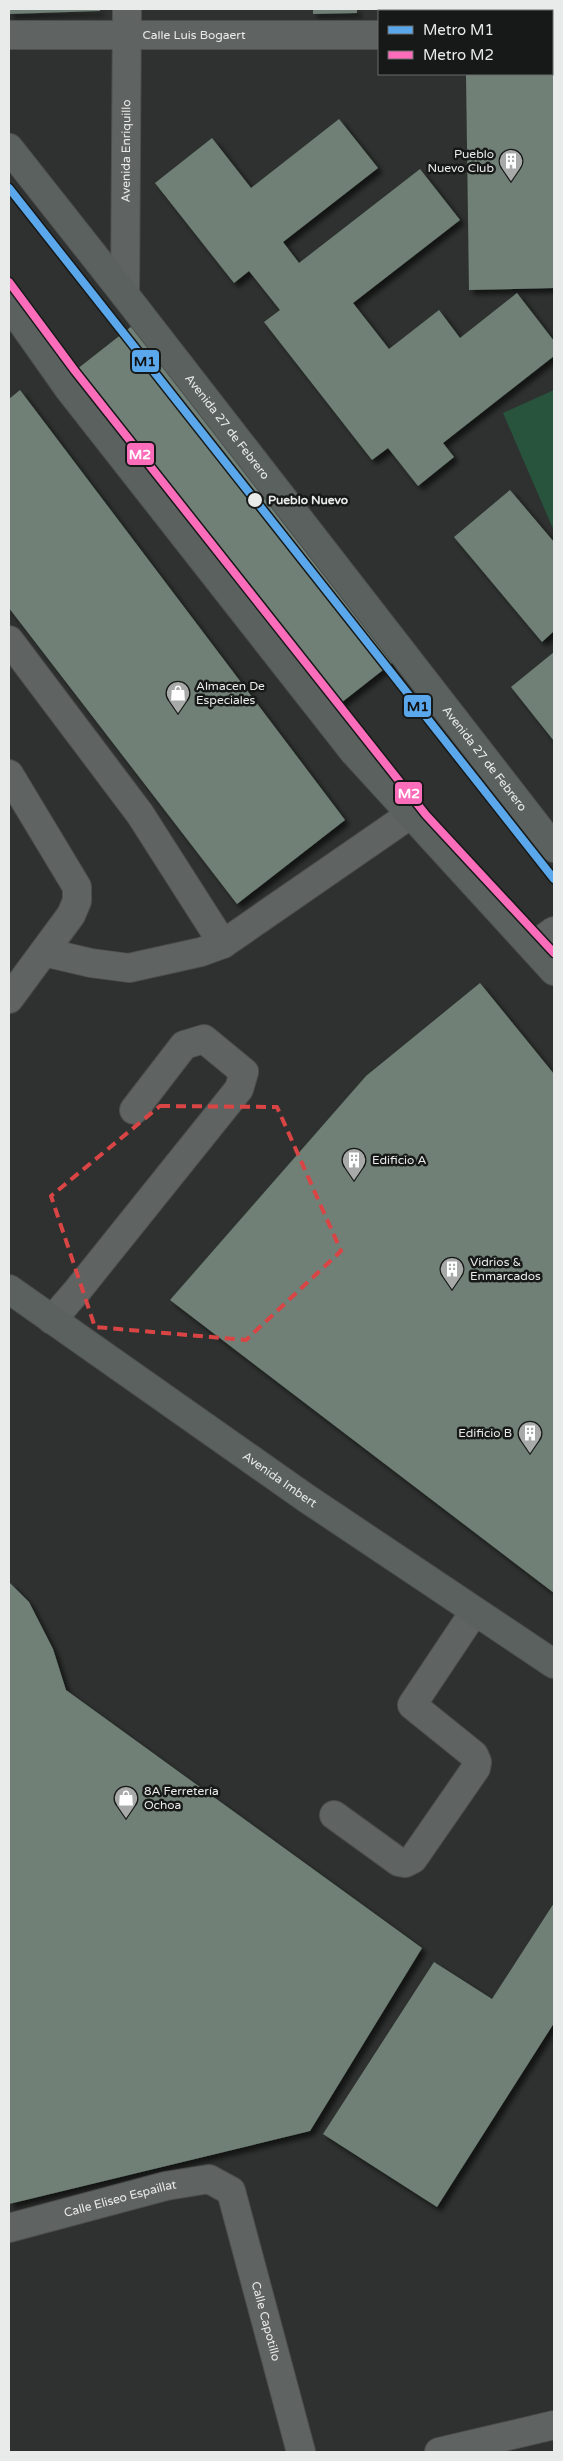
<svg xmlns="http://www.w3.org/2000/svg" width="563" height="2461" font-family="'Varela Round',sans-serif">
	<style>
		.green { fill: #28543d }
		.building { fill: #6f8076; filter: url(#shadow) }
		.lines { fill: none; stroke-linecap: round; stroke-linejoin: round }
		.minor-casing { stroke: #4d4f4e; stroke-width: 30 }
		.major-casing { stroke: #4d4f4e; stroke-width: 30 }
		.minor { stroke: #5f6361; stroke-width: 28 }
		.major { stroke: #5a615e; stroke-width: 28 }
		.metro-1-casing { stroke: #171918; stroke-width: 11 }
		.metro-2-casing { stroke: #171918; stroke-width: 11 }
		.metro-1 { stroke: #5aa8eb; stroke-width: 8 }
		.metro-2 { stroke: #fb6dba; stroke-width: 8 }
		.marked { fill: none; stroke: #d94545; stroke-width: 4; stroke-dasharray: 10 6; stroke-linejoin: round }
		.stop-dot { fill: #e8ebe9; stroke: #171918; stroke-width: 2 }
		.labels { text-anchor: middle; stroke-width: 5; stroke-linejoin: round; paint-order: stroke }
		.street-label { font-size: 12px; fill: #e8ebe9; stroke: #171918 }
		.poi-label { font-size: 12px; fill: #e8ebe9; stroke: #171918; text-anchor: start }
		.stop-label { font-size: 12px; font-weight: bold; fill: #e8ebe9; stroke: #171918; text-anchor: start }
		.line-badge { stroke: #171918; stroke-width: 2 }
		.badge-label { font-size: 14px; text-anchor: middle; font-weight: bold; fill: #fff }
		.pale-badge-label { font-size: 14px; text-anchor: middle; font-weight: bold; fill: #111 }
	</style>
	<defs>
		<filter id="shadow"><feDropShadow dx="4.5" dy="4.5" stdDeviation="2.5" flood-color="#0009"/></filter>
	</defs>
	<rect width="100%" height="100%" fill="#2e312f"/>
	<path class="green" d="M554,390v141l-51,-118z"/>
	<path class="building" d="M9,9h91v2l-91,3z
		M313,9h44v4l-44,1z
		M456,9h40v2h-40z
		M554,73v215l-85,2 -3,-215z
		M339,119l39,49 -95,74 16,21 121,-94 40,51 -107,83 36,46 50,-39 21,28 57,-45 37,48v15l-111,87 11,14 -36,29 -30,-38 -16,12 -108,-138 16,-12 -31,-39 -15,12 -79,-100 57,-45 39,50z
		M132,326l265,333 -65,51 -265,-333z
		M20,390l325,430 -108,84 -228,-296v-209z
		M510,490l44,52v89l-12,11 -88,-105z
		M554,652v89l-43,-54z
		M480,983l74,91v519l-384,-293 196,-224z
		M9,1582l20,20 24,47 13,41 356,258 -112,183 -301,73z
		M554,1903v120l-117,184 -114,-73 111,-172 58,37z"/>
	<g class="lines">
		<g class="minor-casing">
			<g id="minor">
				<path id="s1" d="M9,35h370"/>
				<path d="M552,35h2"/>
				<path id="s2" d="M125,295l2,-286"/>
				<path d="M9,640l131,174 83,130 -22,8 -72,16 -38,-5 -47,-11"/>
				<path d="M9,774l68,113v14l-6,14 -62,84"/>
				<path d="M223,944l188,-130"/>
				<path d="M533,946l21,-15"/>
				<path d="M52,1320l25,-29 162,-202 5,-17 -40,-33 -20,6 -50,65"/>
				<path d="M334,1815l65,47 6,1 8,-4 63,-91 1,-6 -3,-7 -62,-50 62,-93"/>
				<path id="s3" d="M9,2228l157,-42 43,-7 22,12 70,261"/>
				<path d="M439,2452l115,-27"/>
			</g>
		</g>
		<g class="major-casing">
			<g id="major">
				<path id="s4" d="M9,148l116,147 429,553"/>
				<path d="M9,304l60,85 285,363 200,219"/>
				<path id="s5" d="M9,1289l297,209 248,166"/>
			</g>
		</g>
		<use href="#minor" class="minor"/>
		<use href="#major" class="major"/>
		<g class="metro-1-casing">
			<path id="metro-1" d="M9,188l545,691"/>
		</g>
		<g class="metro-2-casing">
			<path id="metro-2" d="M9,282l66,89 351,444 128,138"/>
		</g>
		<use href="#metro-1" class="metro-1"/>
		<use href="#metro-2" class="metro-2"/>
	</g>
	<path class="marked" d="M160,1106l117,1 64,144 -95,89 -151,-13 -44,-131z"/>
	<defs>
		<g id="building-pin" transform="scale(1.25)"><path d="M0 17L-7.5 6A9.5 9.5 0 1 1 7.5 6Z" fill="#a7aaa8" stroke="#171918"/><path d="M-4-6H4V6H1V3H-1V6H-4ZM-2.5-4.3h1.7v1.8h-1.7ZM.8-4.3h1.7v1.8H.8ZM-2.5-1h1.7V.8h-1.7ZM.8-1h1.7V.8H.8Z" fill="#fff"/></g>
		<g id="shop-pin" transform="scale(1.25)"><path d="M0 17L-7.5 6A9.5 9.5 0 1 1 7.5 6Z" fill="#a7aaa8" stroke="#171918"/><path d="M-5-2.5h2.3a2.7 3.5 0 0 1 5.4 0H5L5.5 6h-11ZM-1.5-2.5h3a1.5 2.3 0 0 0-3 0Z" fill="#fff"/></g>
	</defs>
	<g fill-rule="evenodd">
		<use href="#building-pin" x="511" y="161"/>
		<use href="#shop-pin" x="178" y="693"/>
		<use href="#building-pin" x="354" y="1160"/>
		<use href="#building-pin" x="452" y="1269"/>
		<use href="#building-pin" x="530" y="1433"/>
		<use href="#shop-pin" x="126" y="1798"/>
	</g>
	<circle class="stop-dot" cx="255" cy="500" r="8"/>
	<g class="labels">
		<g class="street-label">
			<text dy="4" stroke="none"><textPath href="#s1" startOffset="185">Calle Luis Bogaert</textPath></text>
			<text dy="4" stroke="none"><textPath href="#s2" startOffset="144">Avenida Enriquillo</textPath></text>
			<text dy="4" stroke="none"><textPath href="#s4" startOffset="354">Avenida 27 de Febrero</textPath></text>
			<text dy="4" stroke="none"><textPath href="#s4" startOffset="774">Avenida 27 de Febrero</textPath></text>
			<text dy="4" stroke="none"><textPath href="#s5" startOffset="331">Avenida Imbert</textPath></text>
			<text dy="4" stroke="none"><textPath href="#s3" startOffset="115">Calle Eliseo Espaillat</textPath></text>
			<text dy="4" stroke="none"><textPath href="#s3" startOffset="366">Calle Capotillo</textPath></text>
		</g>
		<g class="poi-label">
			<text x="494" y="158" text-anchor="end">Pueblo<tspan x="494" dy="14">Nuevo Club</tspan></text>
			<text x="196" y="690">Almacen De<tspan x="196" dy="14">Especiales</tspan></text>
			<text x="372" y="1164">Edificio A</text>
			<text x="470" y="1266">Vidrios &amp;<tspan x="470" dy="14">Enmarcados</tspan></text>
			<text x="512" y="1437" text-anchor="end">Edificio B</text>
			<text x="144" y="1795">8A Ferretería<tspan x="144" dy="14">Ochoa</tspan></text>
		</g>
		<g class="stop-label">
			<text x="268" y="504">Pueblo Nuevo</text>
		</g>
	</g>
	<g class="line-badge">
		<rect x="131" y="349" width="29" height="24" rx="5" fill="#5aa8eb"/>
		<rect x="126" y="442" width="29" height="24" rx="5" fill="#fb6dba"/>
		<rect x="403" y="694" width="29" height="24" rx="5" fill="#5aa8eb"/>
		<rect x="394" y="781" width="29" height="24" rx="5" fill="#fb6dba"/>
	</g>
	<g class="badge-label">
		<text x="140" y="459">M2</text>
		<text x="409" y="798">M2</text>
	</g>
	<g class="pale-badge-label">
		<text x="145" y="366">M1</text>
		<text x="418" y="711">M1</text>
	</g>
	<rect width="563" height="2461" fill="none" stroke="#e8ebe9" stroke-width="20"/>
	<rect x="378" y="10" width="175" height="65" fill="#171918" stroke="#6b6d6c"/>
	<rect x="388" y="26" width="25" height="8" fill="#5aa8eb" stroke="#6b6d6c"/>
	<text x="423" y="35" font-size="15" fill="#e8ebe9">Metro M1</text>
	<rect x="388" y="51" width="25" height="8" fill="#fb6dba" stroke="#6b6d6c"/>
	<text x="423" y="60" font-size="15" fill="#e8ebe9">Metro M2</text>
</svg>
